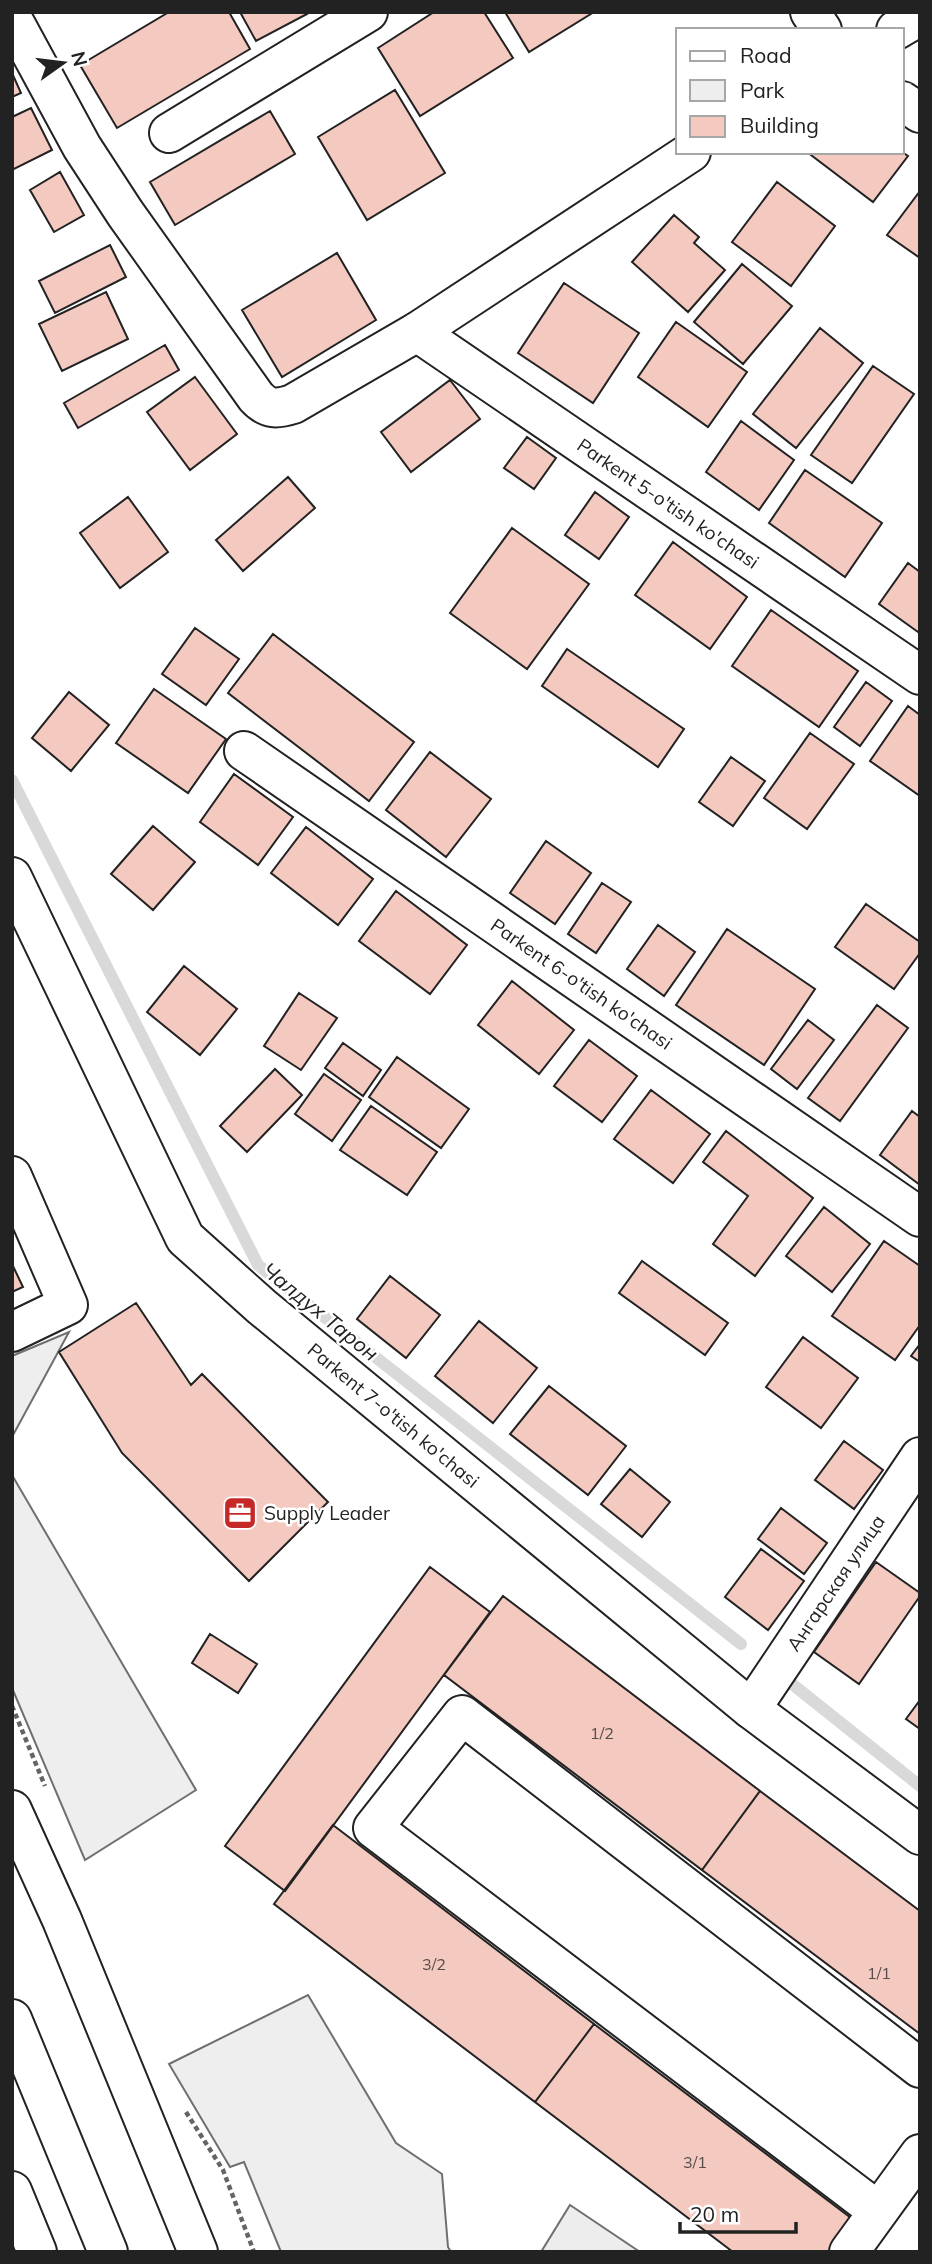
<svg xmlns="http://www.w3.org/2000/svg" width="932" height="2264" font-family="Mulish,sans-serif">
	<style>
		.green { fill: #eee; stroke: #6f6f6f; stroke-width: 2 }
		.parking { fill: #ededed; stroke: #6f6f6f; stroke-width: 2 }
		.lines { fill: none; stroke-linecap: round; stroke-linejoin: round }
		.stream { stroke: #d9d9d9; stroke-width: 12 }
		.building { fill: #f3c9c0; stroke: #222; stroke-width: 2 }
		.minor-casing { stroke: #222; stroke-width: 42 }
		.highway-casing { stroke: #222; stroke-width: 42 }
		.path { stroke: #646464; stroke-width: 4.5; stroke-dasharray: 5 3.5; stroke-linecap: butt }
		.minor { stroke: #fff; stroke-width: 38 }
		.highway { stroke: #fff; stroke-width: 38 }
		.labels { text-anchor: middle; stroke-width: 5; stroke-linejoin: round; paint-order: stroke }
		.number-label { font-size: 16px; fill: #564c4a }
		.street-label { font-size: 19px; fill: #222; stroke: #fff }
		.poi-label { font-size: 19px; fill: #222; stroke: #fff; text-anchor: start }
		.water-label { font-size: 21px; font-style: italic; fill: #222; stroke: #fff }
	</style>
	<rect width="100%" height="100%" fill="#fff"/>
	<path class="green" d="M69,1332l-57,105v-81z
		M12,1475l184,315 -111,70 -73,-172z
		M308,1995l88,148 46,31 6,73 3,5h-170l-37,-90 -14,5 -61,-103z"/>
	<path class="parking" d="M570,2205l70,47h-99z"/>
	<g class="lines">
		<path class="stream" d="M12,780l246,485 483,379
			M787,1680l133,106"/>
	</g>
	<path class="building" d="M169,12h60l21,37 -133,79 -37,-63z
		M240,12h66l1,2 -51,27z
		M434,12h50l29,46 -93,58 -42,-68z
		M505,12h89l-65,40z
		M12,73l9,20 -9,4z
		M395,90l50,83 -78,47 -49,-83z
		M31,108l21,42 -40,20v-53z
		M270,111l25,43 -120,71 -25,-43z
		M807,152h95l6,4 -35,46z
		M60,172l24,43 -30,17 -24,-42z
		M777,182l58,44 -44,60 -59,-44z
		M920,191v67l-33,-23z
		M674,215l25,22 -5,6 31,27 -37,42 -56,-50z
		M110,245l16,32 -71,36 -16,-32z
		M337,253l39,67 -94,57 -40,-67z
		M742,264l50,42 -49,58 -49,-42z
		M564,283l75,50 -46,70 -75,-50z
		M106,292l22,47 -66,32 -23,-47z
		M676,322l71,50 -39,55 -70,-50z
		M820,328l43,35 -67,85 -43,-34z
		M165,345l14,25 -101,58 -14,-25z
		M873,366l41,28 -62,89 -41,-28z
		M195,377l42,57 -47,36 -43,-58z
		M450,380l30,39 -69,53 -30,-40z
		M741,421l53,39 -35,50 -53,-38z
		M527,437l29,21 -22,31 -30,-21z
		M805,470l77,53 -37,54 -76,-54z
		M288,477l27,31 -72,63 -27,-31z
		M595,492l34,25 -30,42 -34,-24z
		M128,497l40,55 -48,36 -40,-55z
		M512,528l77,56 -62,85 -77,-56z
		M673,542l74,55 -37,52 -75,-54z
		M908,563l12,9v58l-2,2 -39,-28z
		M771,610l87,61 -39,56 -87,-61z
		M195,628l44,31 -33,46 -44,-31z
		M273,634l141,108 -45,59 -141,-108z
		M567,649l117,80 -26,38 -116,-81z
		M866,682l26,19 -32,45 -26,-19z
		M154,689l72,50 -38,54 -72,-50z
		M69,692l40,33 -38,46 -39,-33z
		M908,706l12,9v81l-50,-35z
		M810,733l44,31 -47,65 -43,-31z
		M430,752l61,47 -45,58 -60,-47z
		M731,757l34,24 -32,45 -34,-24z
		M234,774l59,43 -35,48 -58,-43z
		M153,826l42,36 -42,48 -42,-36z
		M306,827l67,52 -35,46 -67,-52z
		M546,841l45,32 -36,51 -45,-31z
		M602,883l29,19 -35,51 -28,-19z
		M396,891l71,54 -37,49 -71,-53z
		M866,904l54,38v11l-26,36 -59,-42z
		M658,925l37,27 -31,44 -37,-27z
		M727,929l88,60 -51,76 -88,-60z
		M184,966l53,43 -37,46 -53,-43z
		M512,981l62,49 -35,44 -61,-49z
		M299,993l38,25 -36,52 -37,-24z
		M877,1005l31,23 -68,93 -32,-23z
		M808,1020l26,20 -37,49 -26,-20z
		M589,1040l48,36 -35,46 -48,-36z
		M343,1043l38,27 -18,26 -38,-28z
		M397,1057l72,52 -28,39 -72,-51z
		M275,1069l27,26 -55,57 -27,-26z
		M324,1074l37,26 -29,41 -37,-27z
		M651,1090l59,44 -37,49 -59,-44z
		M371,1106l66,46 -30,43 -67,-45z
		M912,1111l8,6v68l-40,-30z
		M726,1131l87,67 -58,78 -42,-32 35,-48 -45,-34z
		M824,1207l46,37 -38,48 -46,-36z
		M884,1241l36,25v59l-25,35 -63,-44z
		M642,1261l86,62 -23,32 -86,-62z
		M12,1264l11,23 -11,5z
		M390,1276l50,39 -34,43 -49,-39z
		M136,1303l55,82 11,-11 126,128 -79,79 -127,-128 -63,-101z
		M479,1321l58,47 -44,55 -58,-47z
		M803,1337l55,41 -37,50 -55,-41z
		M920,1344v18l-9,-6z
		M549,1386l77,60 -38,49 -78,-61z
		M844,1441l39,29 -29,39 -39,-29z
		M630,1469l40,33 -28,35 -41,-33z
		M781,1508l46,35 -23,31 -46,-35z
		M761,1549l43,32 -36,49 -43,-33z
		M876,1562l44,31v3l-61,88 -45,-32z
		M430,1567l60,45 -205,279 -60,-45z
		M503,1596l257,195 -58,79 -258,-195z
		M210,1634l47,30 -19,29 -46,-30z
		M920,1700v29l-14,-10z
		M760,1791l160,120v123l-218,-164z
		M333,1825l261,199 -59,78 -261,-198z
		M594,2024l261,197 -23,31h-99l-198,-150z"/>
	<g class="lines">
		<g class="minor-casing">
			<g id="minor">
				<path d="M810,12l12,18"/>
				<path d="M12,18l70,129 43,66 131,184c12,13 21,12 37,7l124,-72 274,-180"/>
				<path d="M896,30l24,-14"/>
				<path d="M902,101l18,12"/>
				<path d="M169,133l199,-121"/>
				<path id="s1" d="M417,332l503,343"/>
				<path id="s2" d="M244,751l676,466"/>
				<path id="s3" d="M12,877l173,361 77,69 489,402 169,126"/>
				<path d="M12,1176l56,129 -56,27"/>
				<path id="s4" d="M751,1709l169,-252"/>
				<path d="M878,2211l-505,-383 89,-113 458,353"/>
				<path d="M849,2252l71,-98"/>
			</g>
		</g>
		<g class="highway-casing">
			<path id="highway" d="M12,1810l50,110 136,332
				M12,2019l96,233
				M12,2191l25,61"/>
		</g>
		<path class="path" d="M12,1706l33,80
			M186,2112l37,58 31,82"/>
		<use href="#minor" class="minor"/>
		<use href="#highway" class="highway"/>
	</g>
	<defs>
		<g id="office-square" transform="scale(1.75)"><rect x="-9" y="-9" width="18" height="18" rx="4" fill="#c62828" stroke="#fff"/><path d="M-6-3h4V-5.5h4V-3h4V5H-6ZM-1-4.5V-3h2v-1.5ZM-6 0V1H6V0Z" fill="#fff"/></g>
	</defs>
	<g fill-rule="evenodd">
		<use href="#office-square" x="240" y="1513"/>
	</g>
	<g class="labels">
		<g class="number-label">
			<text x="602" y="1739">1/2</text>
			<text x="434" y="1970">3/2</text>
			<text x="879" y="1979">1/1</text>
			<text x="695" y="2168">3/1</text>
		</g>
		<g class="street-label">
			<text dy="7" stroke="none"><textPath href="#s1" startOffset="304">Parkent 5-o'tish ko'chasi</textPath></text>
			<text dy="7" stroke="none"><textPath href="#s2" startOffset="410">Parkent 6-o'tish ko'chasi</textPath></text>
			<text dy="7" stroke="none"><textPath href="#s3" startOffset="674">Parkent 7-o'tish ko'chasi</textPath></text>
			<text dy="7" stroke="none"><textPath href="#s4" startOffset="152">Ангарская улица</textPath></text>
		</g>
		<g class="poi-label">
			<text x="264" y="1520">Supply Leader</text>
		</g>
		<g class="water-label">
			<text transform="translate(320 1312) rotate(39)" y="7">Чалдух Тарон</text>
		</g>
	</g>
	<rect width="932" height="2264" fill="none" stroke="#222222" stroke-width="28"/>
	<rect x="676" y="28" width="228" height="126" fill="#ffffff" stroke="#a7a7a7" stroke-width="2"/>
	<rect x="690" y="51" width="35" height="10" fill="#ffffff" stroke="#a7a7a7" stroke-width="2"/>
	<text x="740" y="63" font-size="21" fill="#222222">Road</text>
	<rect x="690" y="80" width="35" height="21" fill="#eeeeee" stroke="#a7a7a7" stroke-width="2"/>
	<text x="740" y="98" font-size="21" fill="#222222">Park</text>
	<rect x="690" y="116" width="35" height="21" fill="#f3c9c0" stroke="#a7a7a7" stroke-width="2"/>
	<text x="740" y="133" font-size="21" fill="#222222">Building</text>
	<g transform="translate(63 63) rotate(76)" stroke="#ffffff" stroke-width="5" paint-order="stroke">
	<path d="M0-5L12 26L0 18L-12 26Z" fill="#222222"/>
	<text y="-10" font-size="19" font-weight="bold" text-anchor="middle" fill="#222222">N</text>
	</g>
	<path d="M680 2222v10h116v-10" fill="none" stroke="#222222" stroke-width="3.5"/>
	<text x="690" y="2222" font-size="21" fill="#222222" stroke="#ffffff" stroke-width="5" paint-order="stroke">20 m</text>
</svg>
